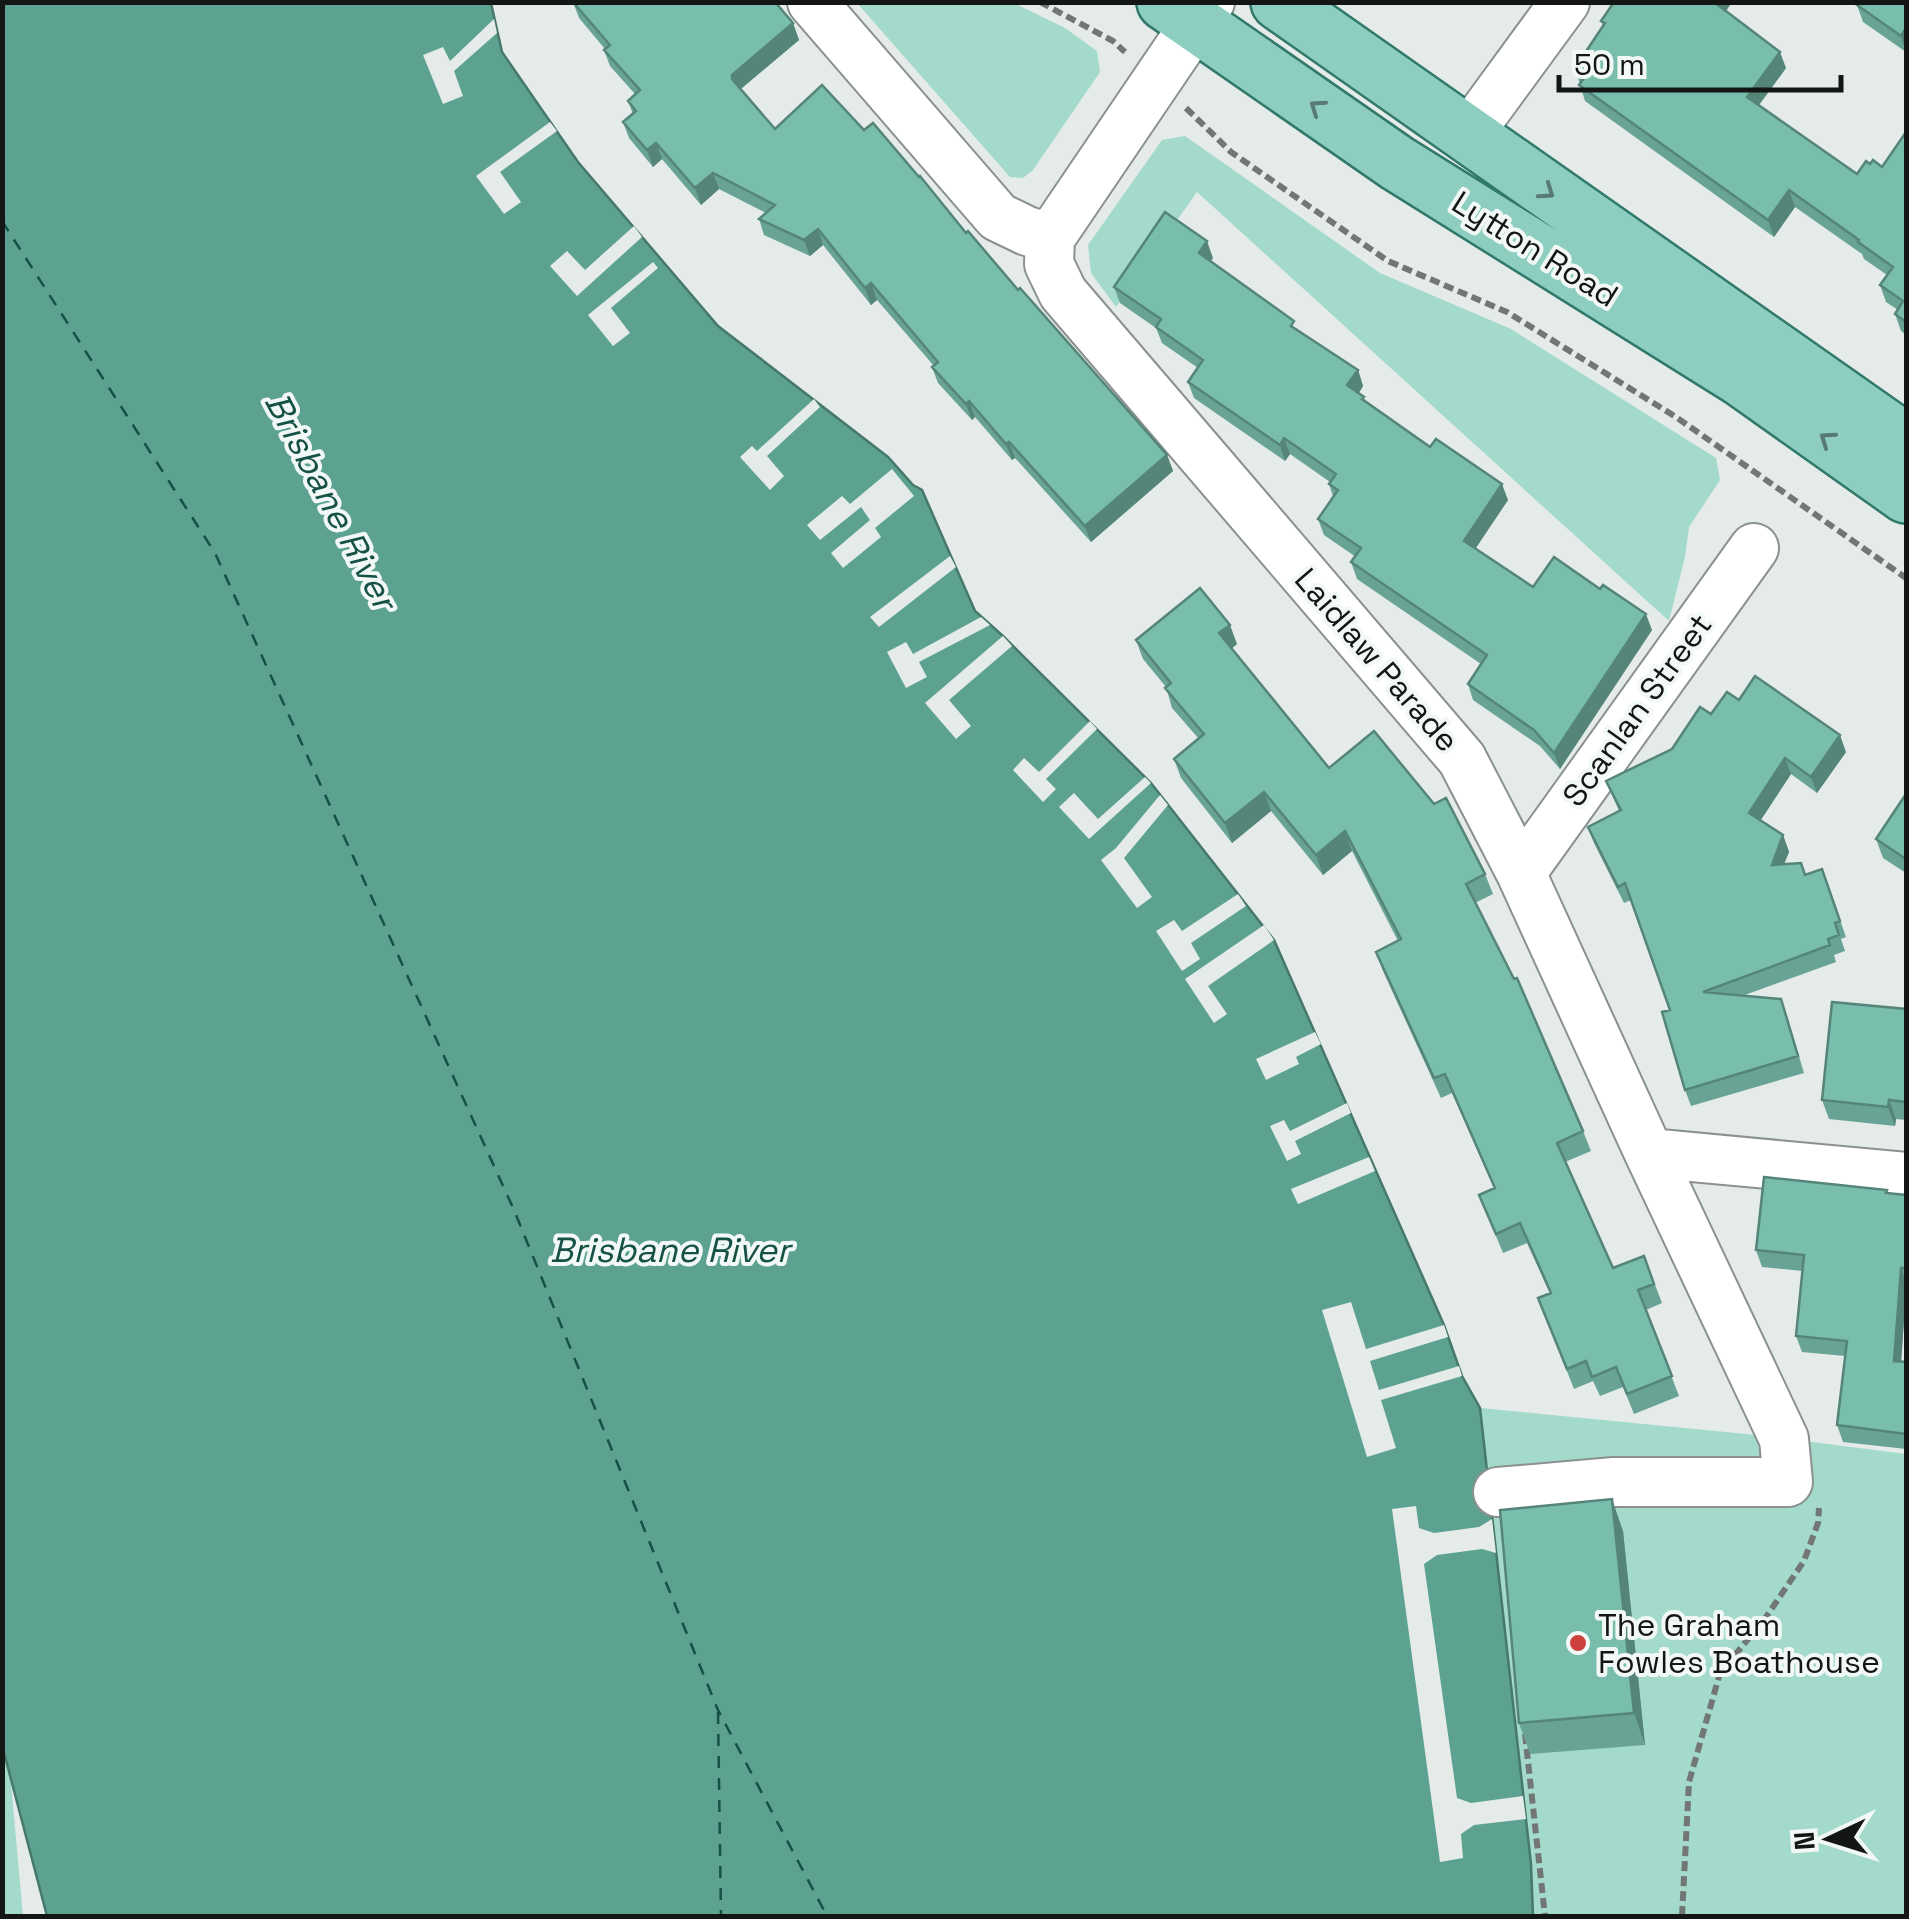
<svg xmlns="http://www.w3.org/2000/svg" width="1909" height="1919" font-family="'Space Grotesk',sans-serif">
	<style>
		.green { fill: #a3dacb }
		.water { fill: #5da291; stroke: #47786c; stroke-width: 2.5 }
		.pier { fill: #e4ebe9 }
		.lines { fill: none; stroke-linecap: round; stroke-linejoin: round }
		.ferry { stroke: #165145; stroke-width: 2.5; stroke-dasharray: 12 10; stroke-linecap: butt }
		.minor-casing { stroke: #8b918f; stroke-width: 52 }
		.major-casing { stroke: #31796a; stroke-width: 60 }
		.path { stroke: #727775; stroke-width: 6; stroke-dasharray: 10 5; stroke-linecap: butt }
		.minor { stroke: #fff; stroke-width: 48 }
		.major { stroke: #8dcec1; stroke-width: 55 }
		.wall { fill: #68a395 }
		.shaded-wall { fill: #558579 }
		.building { fill: #79bead; stroke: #558579; stroke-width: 2.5 }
		.oneway { stroke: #577b74 }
		.poi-dot { fill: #ce403b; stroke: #f1f8f6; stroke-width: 4 }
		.labels { text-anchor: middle; stroke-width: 8; stroke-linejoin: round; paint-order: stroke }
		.street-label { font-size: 32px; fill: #141615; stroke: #f1f8f6 }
		.poi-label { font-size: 32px; fill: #141615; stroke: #f1f8f6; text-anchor: start }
		.water-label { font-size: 35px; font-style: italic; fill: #165145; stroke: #f1f8f6 }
	</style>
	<rect width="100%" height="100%" fill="#e4ebe9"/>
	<path class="green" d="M857,3h157l51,25 32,23 3,21 -67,98 -10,8 -13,-1z
		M1185,136l195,137 131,56 205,129 4,22 -31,47 -4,30 -16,64 -472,-429 -81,115 -25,-34 -3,-28 74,-105z
		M1480,1408l276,27 150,19v462h-373l-2,-52z
		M2,1745l8,27 13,144h-20z"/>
	<path class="water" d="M2,3h489l11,49 76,110 140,164 170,131 25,28 9,5 53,121 28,25 148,147 123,157 170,385 18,51 18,32 51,456 2,52h-1486l-45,-171z"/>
	<path class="pier" d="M494,19l3,14 -43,38 9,25 -20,8 -20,-49 20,-8 7,14z
		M550,122l7,9 -57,41 21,30 -17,12 -28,-38z
		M634,226l8,11 -65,59 -27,-30 17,-15 18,19z
		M653,262l5,6 -47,40 19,25 -17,13 -25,-31z
		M814,399l6,8 -53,49 17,20 -14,14 -30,-33 12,-11 5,5z
		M892,469l22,27 -39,32 6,9 -38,31 -12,-15 39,-33 -9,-13 -41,33 -13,-15 35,-29 8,8z
		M950,556l6,11 -77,60 -9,-10z
		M981,617l9,8 -71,37 8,15 -21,11 -19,-36 19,-10 7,12z
		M1003,636l9,10 -63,54 22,26 -15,13 -31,-36z
		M1090,721l7,8 -51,50 10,10 -13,13 -30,-32 11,-12 15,14z
		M1145,777l6,6 -62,56 -30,-32 15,-14 24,26z
		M1160,795l8,10 -44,53 28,39 -15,11 -36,-48 15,-12z
		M1238,894l8,12 -55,37 9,16 -18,12 -26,-40 18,-11 8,11z
		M1264,925l10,15 -66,46 19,28 -13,9 -29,-44z
		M1315,1032l6,12 -25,13 3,7 -33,16 -10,-21z
		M1347,1103l4,10 -56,28 6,13 -14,7 -17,-35 14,-6 6,11z
		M1369,1157l6,14 -77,33 -7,-15z
		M1351,1302l15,47 78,-24 4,12 -78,24 9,29 80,-24 3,10 -81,24 15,48 -29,9 -45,-147z
		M1416,1506l3,22 15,5 45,-6 13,-8 4,34 -14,-4 -45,6 -13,9 33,234 14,5 52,-7 3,23 -52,6 -13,9 2,24 -23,4 -48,-353z"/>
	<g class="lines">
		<path class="ferry" d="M2,221l213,332 299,657 204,500 109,206
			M718,1712l3,204"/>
		<g class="minor-casing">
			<path id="minor" d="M812,2l186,215 29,14 23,7 -1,26 14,29 399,466 59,114 128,280 135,286 4,43h-174l-116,10
				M1467,136l98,-134
				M1050,238l160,-236
				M1521,873l233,-325
				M1649,1153l257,24"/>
		</g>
		<g class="major-casing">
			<path id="major" d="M1165,2l232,161 344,215 165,117
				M1279,2l627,440"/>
		</g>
		<path class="path" d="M1040,2l73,39 12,11
			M1186,108l45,44 157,109 119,51 169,105 230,161
			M1525,1734l20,182
			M1682,1916l7,-134 31,-109 44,-53 40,-59 14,-38 1,-15"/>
		<use href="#minor" class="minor"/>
		<use href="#major" class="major"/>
	</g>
	<path class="wall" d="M573,2l220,21 6,17 -58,49 34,40 89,1 102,103 52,57 149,165 6,16 -82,71 -76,-84 -3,2 -37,-43 -3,3 -34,-37 -6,-16 2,-1 -57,-66 -6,5 -48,-60 -13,11 -46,-21 -5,-16 7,-6 -47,-24 -18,16 -39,-46 -9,8 -24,-29 -6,-16 10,-8 -5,-13 7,-7 -25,-28 -6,-16 1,-1 -26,-31z
		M1612,2h120l-7,10 61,56 -27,37 98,69 13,-10 12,3 24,-35v203l-5,-4 -6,-17 3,-4 -12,-8 -6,-17 7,-10 -23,-16 -2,-5 -67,-47 -21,30 -189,-136 -10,-33 28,-42 -2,-5 12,-17z
		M1906,2v50l-43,-30 -6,-17z
		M1213,258l-2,3 87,70 60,39 5,16 -4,7 7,8 142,99 -33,48 58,39 119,43 -92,139 -20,-23 -67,-46 -5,-16 13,-20 -124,-85 -6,-17 5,-5 -32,-22 -6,-16 15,-23 -4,-12 1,-2 -40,-28 -5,7 -91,-63 -6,-16 10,-14 -36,-25 -6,-15 -36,-25 -6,-16z
		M1136,640l101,4 -5,4 97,120 156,106 8,20 -18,9 108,228 8,20 -26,11 48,106 31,-12 18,47 -16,7 33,86 -45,18 -11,-27 -23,9 -7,-15 -19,8 -36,-91 12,-5 -23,-50 -24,10 -24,-58 15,-7 -42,-95 -11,5 -58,-127 -7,-19 22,-11 -46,-90 -29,24 -52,-64 -39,32 -51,-65 -7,-19 25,-20 -27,-31 -6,-21 -23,-28z
		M1739,700l107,52 -29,41 -26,-19 -31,47 23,14 6,17 -5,12 22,11 16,-6 24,68 -5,2 4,12 -11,4 2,7 -94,34 45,20 17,57 -113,33 -6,-16 -15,-80 -39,-110 -7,3 -30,-60 -6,-16 31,-16 -13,-30 66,-32 39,-35z
		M1906,794v79l-23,-15 -7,-19z
		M1906,1009v111l-10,-1 -1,7 -66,-7 -7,-19z
		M1887,1190l1,4 18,1v97l-5,70h5v87l-63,-7 -6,-17 8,-69 -43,-4 -6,-16 7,-65 -41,-4 -6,-17z
		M1623,1531l22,214 -115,9 -11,-31z"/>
	<path class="shaded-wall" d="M1714,2h18l-12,18z
		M793,23l6,17 -61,51 -6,-16z
		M1906,28v23l-5,-15z
		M1780,52l6,16 -33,45 -6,-16z
		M656,143l6,16 -9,8 -6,-17z
		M713,173l6,16 -18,16 -6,-17z
		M1789,190l6,17 -21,30 -6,-17z
		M818,229l5,16 -13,11 -6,-16z
		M1207,241l6,17 -8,11 -6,-16z
		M871,283l6,17 -6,5 -6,-17z
		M1358,370l5,16 -10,16 -6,-17z
		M969,401l6,16 -3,3 -6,-16z
		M1284,438l6,16 -5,7 -5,-16z
		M1009,442l6,16 -3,2 -6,-16z
		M1167,455l6,16 -82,71 -6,-16z
		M1502,484l6,16 -38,57 -6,-16z
		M1646,614l6,16 -92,139 -6,-16z
		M1230,625l7,19 -11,9 -7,-20z
		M1840,735l6,17 -29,41 -6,-16z
		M1785,758l6,16 -36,55 -6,-16z
		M1264,792l7,19 -39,32 -7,-20z
		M1345,831l7,20 -29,24 -7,-20z
		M1783,835l6,17 -12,29 -5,-16z
		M1889,1100l7,19 -1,7 -7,-19z
		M1901,1268l5,14v10l-6,85 -6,-16z
		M1612,1499l11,32 22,214 -11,-32z"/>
	<path class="building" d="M573,2h202l18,21 -61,52v4l43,50 47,-44 42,45 9,-7 46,54 1,-1 46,57 2,-2 50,59 2,-2 147,167 -82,71 -76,-84 -3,2 -37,-43 -3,3 -34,-37 6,-5 -67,-79 -6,5 -47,-59 -14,11 -45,-21 16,-14 -62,-32 -18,15 -39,-45 -9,7 -24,-28 13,-11 -8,-10 12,-11 -36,-40 6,-5z
		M1614,2h100l66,50 -33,45 110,77 9,-13 4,3 3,-4 9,7 24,-35v190l-11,-8 8,-13 -23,-16 13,-18 -35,-25 1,-2 -70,-50 -21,30 -189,-135 7,-10 -11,-7 30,-45 -4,-2z
		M1859,2h47v26l-5,8 -44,-31z
		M1165,212l42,29 -8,12 95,68 -3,5 67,44 -11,15 17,12 -2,2 68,48 6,-8 66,45 -38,57 69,46 21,-30 46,32 3,-4 43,29 -92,139 -20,-23 -66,-46 19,-29 -136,-93 10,-14 -43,-29 20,-29 -9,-6 7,-10 -52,-36 -4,7 -92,-63 15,-22 -47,-33 5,-8 -47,-32z
		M1200,588l30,37 -11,8 110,135 45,-37 60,73 12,-6 39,76 -19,10 48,95 3,-1 66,153 -26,12 56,125 31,-12 10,28 -16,6 34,86 -45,18 -11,-27 -24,10 -6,-16 -19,8 -29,-71 13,-5 -31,-70 -24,11 -17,-39 16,-7 -50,-114 -11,4 -58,-126 25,-13 -56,-108 -29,24 -52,-63 -39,31 -51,-64 30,-25 -39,-46 6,-5 -35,-43z
		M1755,676l85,59 -29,42 -26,-19 -36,55 34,22 -11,30 29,-2 4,12 17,-6 18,52 -5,2 4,12 -11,4 2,6 -127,47 78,7 17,57 -113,34 -23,-78 8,-2 -45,-127 -7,4 -30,-60 33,-17 -15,-29 66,-32 28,-42 11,7 16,-22 12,8z
		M1906,794v65l-30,-20z
		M1832,1002l74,7v93l-17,-2 -1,7 -66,-7z
		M1764,1177l123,13 -1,3 20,2v73h-5l-7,93 12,1v72l-69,-9 10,-84 -51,-5 8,-81 -48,-5z
		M1612,1499l22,214 -115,10 -19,-213z"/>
	<defs><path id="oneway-chevron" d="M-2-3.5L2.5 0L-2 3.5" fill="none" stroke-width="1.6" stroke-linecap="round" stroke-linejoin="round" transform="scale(2.5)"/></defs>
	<g class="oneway">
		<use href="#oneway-chevron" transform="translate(1317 107) rotate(-145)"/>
		<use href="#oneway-chevron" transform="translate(1547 192) rotate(35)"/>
		<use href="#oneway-chevron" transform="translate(1827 439) rotate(-145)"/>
	</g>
	<circle class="poi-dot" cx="1578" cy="1643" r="10"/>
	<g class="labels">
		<g class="street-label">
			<text transform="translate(1535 249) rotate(32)" y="11">Lytton Road</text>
			<text transform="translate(1377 660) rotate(49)" y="11">Laidlaw Parade</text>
			<text transform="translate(1637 710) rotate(-54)" y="11">Scanlan Street</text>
		</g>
		<g class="poi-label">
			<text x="1598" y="1636">The Graham<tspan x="1598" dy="37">Fowles Boathouse</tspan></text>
		</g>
		<g class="water-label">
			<text transform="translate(331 501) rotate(62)" y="12">Brisbane River</text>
			<text x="670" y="1262">Brisbane River</text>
		</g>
	</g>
	<rect width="1909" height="1919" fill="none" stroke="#141615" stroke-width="10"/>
	<g transform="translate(1829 1839) rotate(266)" stroke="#f1f8f6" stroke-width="8" paint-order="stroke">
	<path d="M0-8L18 38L0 25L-18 38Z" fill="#141615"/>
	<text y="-15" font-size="28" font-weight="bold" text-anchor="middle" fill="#141615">N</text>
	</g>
	<path d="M1559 75v15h282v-15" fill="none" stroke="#141615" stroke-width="5"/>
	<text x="1574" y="75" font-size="30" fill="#141615" stroke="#f1f8f6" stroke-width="8" paint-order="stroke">50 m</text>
</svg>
